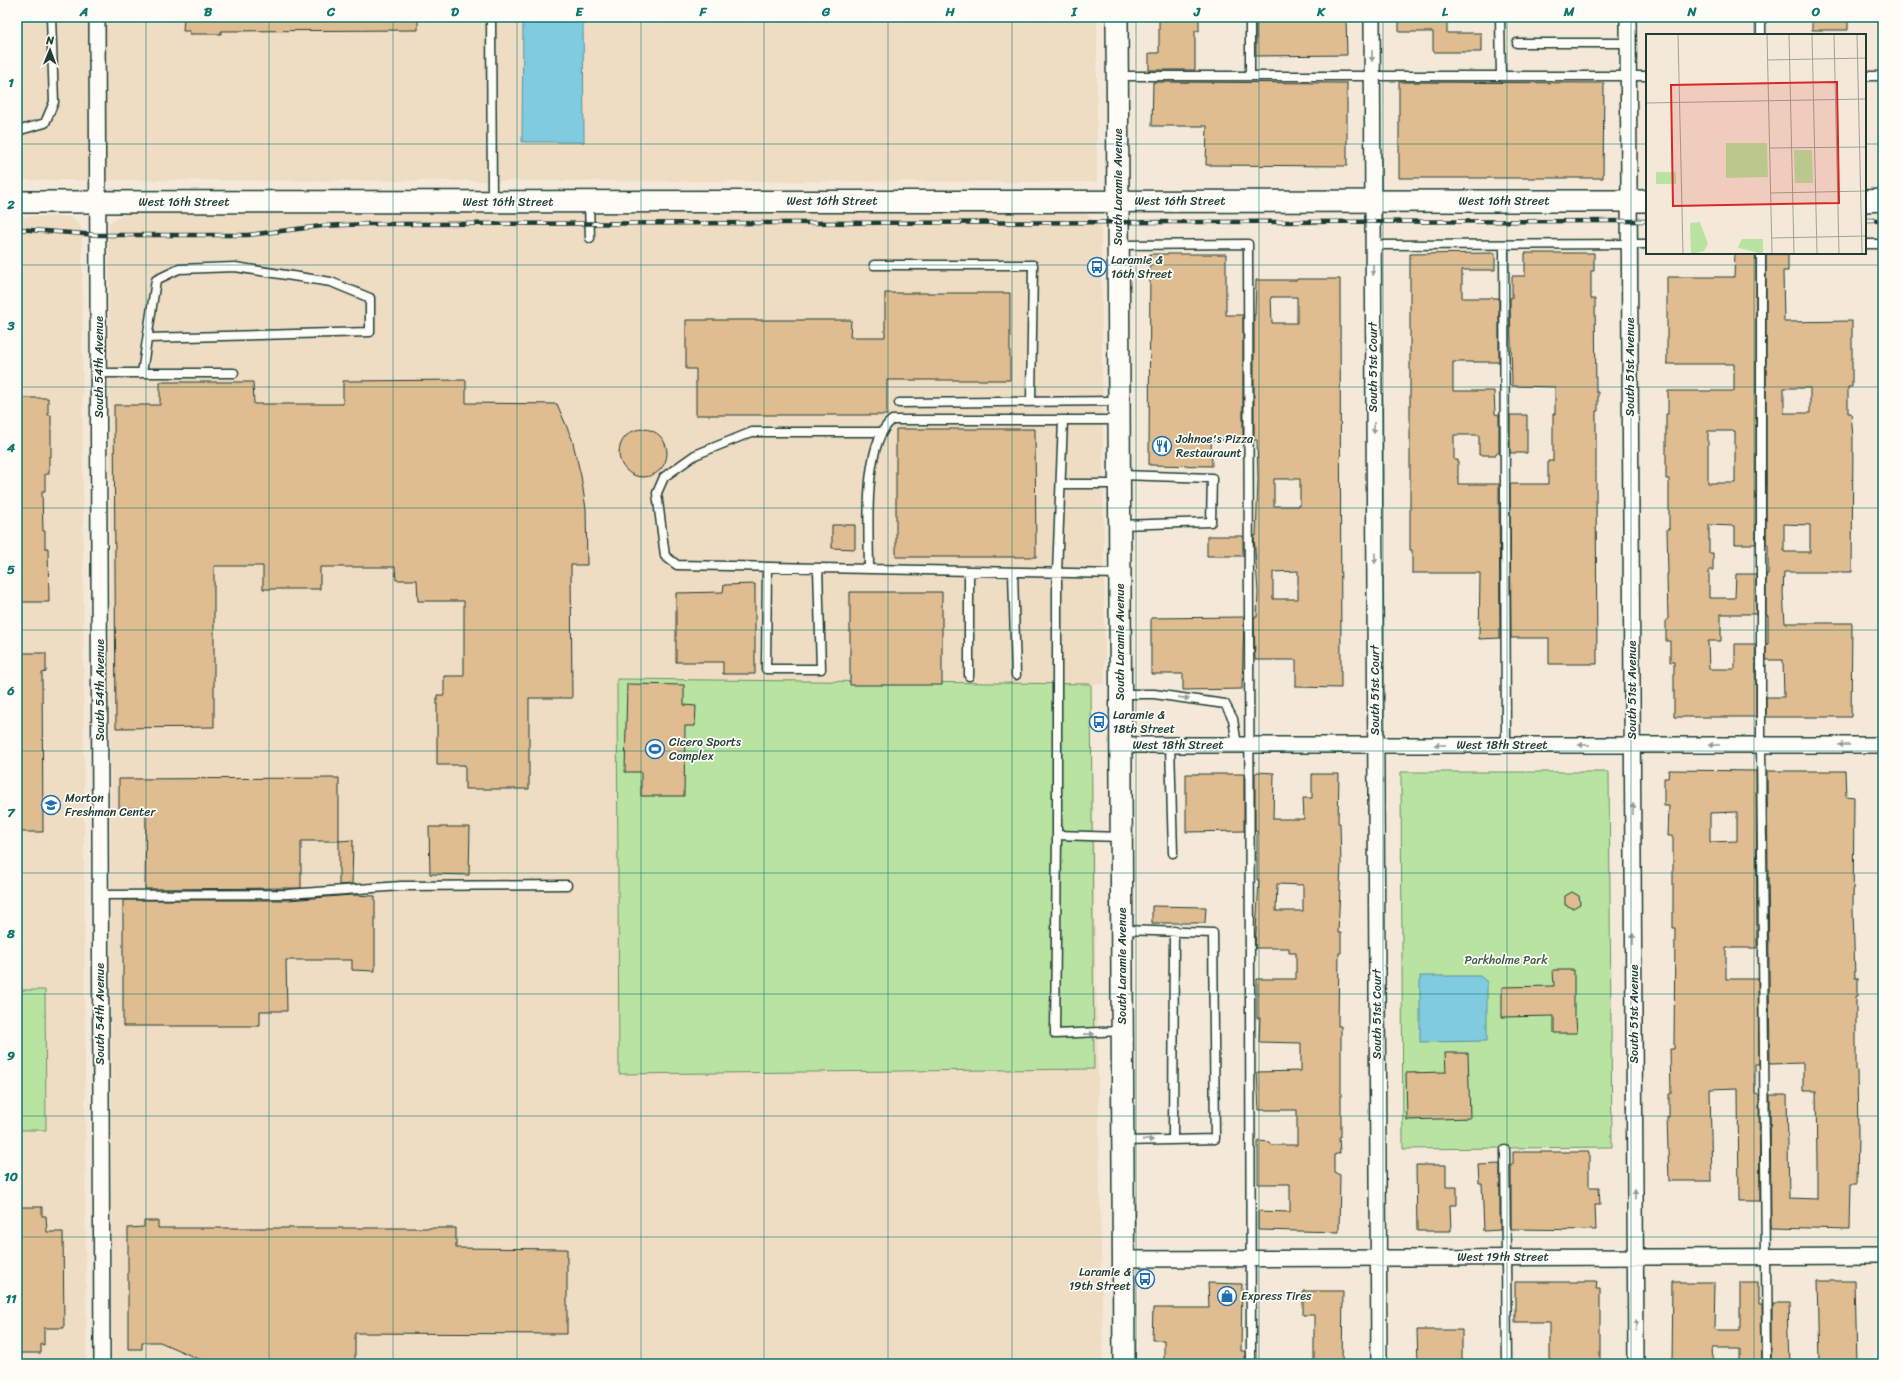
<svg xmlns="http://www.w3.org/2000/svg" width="1900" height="1381" font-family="Sriracha,sans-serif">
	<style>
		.built { fill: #eedcc3 }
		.green { fill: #b8e3a0; stroke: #6c906a }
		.water { fill: #81cbe1; stroke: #5a929c }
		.building { fill: #e0bc91; stroke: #1f3d34; fill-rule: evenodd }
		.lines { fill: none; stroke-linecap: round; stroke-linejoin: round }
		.lane-casing { stroke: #1f3d34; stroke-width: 11 }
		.street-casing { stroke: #1f3d34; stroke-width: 18 }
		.secondary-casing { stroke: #1f3d34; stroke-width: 24 }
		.lane { stroke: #fdfcf7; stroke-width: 8 }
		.street { stroke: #fdfcf7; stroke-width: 15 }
		.secondary { stroke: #fdfcf7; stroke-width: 21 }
		.rail-casing { stroke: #1f3d34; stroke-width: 4.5 }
		.rail { stroke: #fdfcf7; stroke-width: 3; stroke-dasharray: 9; stroke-linecap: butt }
		.oneway { fill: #8e9c96 }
		.grid { fill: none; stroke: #0f766e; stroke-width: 1; stroke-opacity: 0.55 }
		.labels { text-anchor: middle; stroke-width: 3.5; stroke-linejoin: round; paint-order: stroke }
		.street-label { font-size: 12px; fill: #1f3d34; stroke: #fdfcf7 }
		.poi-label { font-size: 12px; fill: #1f3d34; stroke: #fdfcf7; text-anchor: start }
		.park-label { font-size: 12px; fill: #3e5e4a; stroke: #fdfcf7 }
		.inset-road { fill: none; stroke: #9fa496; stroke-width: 1 }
		.view { fill: #d62828; fill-opacity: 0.15; stroke: #d62828; stroke-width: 2 }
		.inset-edge { fill: none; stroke: #1f3d34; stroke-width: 2 }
		.neatline { fill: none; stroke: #0f766e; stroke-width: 1.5 }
		.grid-label { font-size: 13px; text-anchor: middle; font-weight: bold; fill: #0f766e }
	</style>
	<rect width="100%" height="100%" fill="#f4e9d8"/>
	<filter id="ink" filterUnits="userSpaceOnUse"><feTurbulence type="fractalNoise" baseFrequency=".025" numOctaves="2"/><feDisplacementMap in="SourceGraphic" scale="8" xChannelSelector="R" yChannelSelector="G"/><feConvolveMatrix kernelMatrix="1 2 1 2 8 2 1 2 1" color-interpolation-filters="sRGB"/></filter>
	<g filter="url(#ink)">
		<path class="built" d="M17,17h1080v165l-1080,-2z
			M1086,213l15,15 4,456h-14l12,680h-991l-3,-1141 16,-9z
			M17,216l54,1 6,4 4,6 1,7 4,1130h-69z"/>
		<path class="green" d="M617,679l474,5 3,385 -475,5z
			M1401,772h208l3,375 -209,2z
			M17,990h28l1,140h-29z"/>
		<path class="water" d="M523,17h60l1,125h-62z
			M1420,976h60l7,6v59l-67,1z"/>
		<path class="building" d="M184,17h234v13l-197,1v3h-31v-3h-7z
			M1159,17h40v14h-4v39h-46v-17h10z
			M1256,17h90l1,38 -91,1z
			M1399,17h48v16h34v19h-48v-20h-34z
			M1812,17h36v13h-36z
			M1153,82l194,1v83l-141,-1 1,-39h-55z
			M1399,82l205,1 -1,95h-204z
			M1495,253v17h-33v28h37v64h-46v29h41l1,23 4,1v38h-3v2h-17v-20h-25v25h4v24h41l1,154 -21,1 1,-66h-68v-23h-2v-296z
			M1525,253h69v18h-3v28h4l1,93h2v19h-2v72l1,181h-48v-26h-38l-1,-154h38v-23h5v-47h2v-27l-43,-1 -2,-88h2v-22h13z
			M1735,253l21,1v290h-21v-18l-26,-1v28h4v17h-4v28h26l1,-24h20v40h-35v27h-13l1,28h26v-25h21v73h-82v-55h-4v-21h-4v-21h2l-1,-46h1l-1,-45h2v-50h-3v-65h2v-23h66v-27h-67v-87h67zM1708,431h27v52h-27z
			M1150,254h76v61h17v125h-32l1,26 -63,-1z
			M1766,254h22v17h-5l1,51 68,-1v66h-4v26h3l2,24 -1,135h-68l-1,21 2,30h67l-1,94h-85v-20h18l-1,-37h-17v-16h2v-28l-2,-2v-40h2v-30h-2zM1784,388h26v25h-26zM1784,524l26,1v27h-26z
			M1297,279h43l1,409 -45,-1v-27h-41l-1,-43h3l1,-25 -4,-56h2l2,-56 -1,-40h-3v-125h1l1,-35h41zM1271,297h26v26h-25zM1274,479h26v27h-26zM1298,571v28h-25v-27z
			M885,293h125v87h-123v35h-191v-46h-10v-49h165l-1,17h35z
			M466,380v23l91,1 15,35 9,37 5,33 1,56h-16l1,133h-43v91h-64v-24h-28v-70h7v-19h20v-75h-46l-1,-21h-21l-1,-13h-75v22h-57v-23h-49v161l-98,1 -2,-323h46v-23h93l1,22h89v-23z
			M17,398h31v17h3v41h-2v18h-4v17h-3l1,40h2v17h3l1,54h-32z
			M1510,415h17v38h-17z
			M896,429h139l1,128h-140z
			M619 453a24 24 0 1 1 48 0a24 24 0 1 1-48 0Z
			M832,525h23v24l-23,-1z
			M1207,536h36v20h-36z
			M755,584v90h-32v-12h-47v-69l47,-1 1,-7z
			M850,592h92v93h-92z
			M1244,617l-2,72 -59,1v-16h-32v-56z
			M17,653h29v19l-4,1 1,159h-26z
			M627,684l57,1v20l12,1 -1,20h-10l-1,70h-43v-24h-16z
			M1669,770l87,1 1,177h-31v31h32l1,85h-4v30l4,1 1,106h-21l-1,-113 -28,1 2,92h-43l-2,-64h2v-23h2l-1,-45h4l1,-121h-2v-92h-5l1,-30h-5v-28h4zM1737,812v29l-27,1v-29z
			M1767,771h78l1,25 8,1 -1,113 2,68h3v18h-2v74h1l1,66 -1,47h-6l-1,46 -79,-2 -1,-132h17l2,103 28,1v-36l-1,-72h-13v-28l-33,1z
			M1257,772l17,1 -1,46h31l-1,-21h9v-24h27l-1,49h2l1,41 -3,69h3v20h-2l-1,73h3v111h-2l1,16 -6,2v17l6,3 -1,57 -81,-2v-19l32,1v-28h-32v-43l12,1 2,3h25v-35h-38l-2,-38 44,-1v-28l-42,-1 1,-24h-3v-39h39v-26h-7v-5h-34l4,-68h-2v-49h-2v-57zM1277,884l26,1v26h-27z
			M1186,774h58v57l-58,1z
			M339,778v63h-38v47l-156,1 1,-81h-27v-29z
			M429,827h41l-1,48 -39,-1z
			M353,840l-1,44 -13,1v-44z
			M1572,892l7,4 1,8 -7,4 -8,-3v-9z
			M352,895l23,1v75l-23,-1v-10h-66l1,51h-27v15h-137v-126h165z
			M1152,906l54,1 -1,16h-53z
			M1553,970h21v48h2l1,15h-23v-17l-52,1v-30l52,-1z
			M1445,1053h23l2,65 -63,2 -1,-47 40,-1z
			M1513,1152h76v35h10l1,18h-5l1,25 -85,-1v-65h2z
			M1500,1164v66l-16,1 -2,-48h-3l-1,-18z
			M1416,1165h30v22h11v18h-7l1,26h-34z
			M17,1207h25v9h4l1,16h16l1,96h-20v17l-3,-1v9h-24z
			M144,1221h14v7h298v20l111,1v85l-212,-1v31h-152v-3l-43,-19h-18v7h-14v-121l16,-1z
			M1818,1281h37l2,83h-37z
			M1515,1282h82l-1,7h4v75h-50v-42h-35z
			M1672,1282h43l-1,49h26v-49h18v23h3l1,59h-23v-16h-26l1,16h-43z
			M1208,1283l34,1 -1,67h4v13h-81v-24h-12l1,-32h56z
			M1303,1291h40l-1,73h-28v-49h-11z
			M1772,1304h16l2,60h-18z
			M1417,1330h45v34h-44z"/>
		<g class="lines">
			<g class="lane-casing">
				<path id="lane" d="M491,17l1,185
					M1250,17v59
					M1500,17l1,59
					M1761,17v18
					M1517,43h111
					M1118,76h529
					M1865,76h18
					M17,131l28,-8 9,-21 -3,-85
					M589,202l1,36
					M1865,244h18
					M1119,245l129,-1 3,1120
					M1373,245l274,-1
					M1504,245l2,500
					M1761,253v492l6,619
					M874,265h159l-2,136
					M99,373h135
					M142,373l14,-93 23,-11 56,-2 96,15 39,16v34l-222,6
					M899,403l219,-2
					M1118,420h-55l-6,153v262l63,2
					M882,432h-130l-57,23 -31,22 -7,16 8,63 12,9 442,9
					M1120,475l92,3 -1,44 -90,3
					M1061,484h59
					M767,567l-1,102h55l-3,-100
					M869,569c0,-36 -7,-125 23,-149h171
					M1013,572l3,103
					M969,676v-105
					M1121,694h33l71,10 8,15 4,26
					M1170,745l3,108
					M1057,835l-2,199 67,-3
					M100,895l188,-1 113,-8 166,-1
					M1123,930l90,3 2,206 -92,2
					M1173,1140l1,-209
					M1505,1150l2,214"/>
			</g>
			<g class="street-casing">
				<path id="street" d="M97,17l5,1347
					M1372,17l7,1347
					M1628,17l8,1347
					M1121,745h762
					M1123,1259l760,-3"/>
			</g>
			<g class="secondary-casing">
				<path id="secondary" d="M1117,17l7,1347
					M1865,201l18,-1
					M17,202l1630,-1"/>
			</g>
			<use href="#lane" class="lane"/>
			<use href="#street" class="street"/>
			<use href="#secondary" class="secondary"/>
			<g class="rail-casing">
				<path id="rail" d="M1865,220h18
					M17,229l81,6h150l74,-9 46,-2 1279,-3"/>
			</g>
			<use href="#rail" class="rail"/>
		</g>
		<defs><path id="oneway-solid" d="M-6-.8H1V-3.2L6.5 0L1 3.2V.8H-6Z"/></defs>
		<g class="oneway">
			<use href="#oneway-solid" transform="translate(1372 56) rotate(90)"/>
			<use href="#oneway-solid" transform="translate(1373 270) rotate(90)"/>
			<use href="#oneway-solid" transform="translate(1374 428) rotate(90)"/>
			<use href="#oneway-solid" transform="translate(1375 558) rotate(90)"/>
			<use href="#oneway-solid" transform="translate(1184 698) rotate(8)"/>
			<use href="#oneway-solid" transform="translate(1440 745) rotate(-180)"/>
			<use href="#oneway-solid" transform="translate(1584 745) rotate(-180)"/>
			<use href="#oneway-solid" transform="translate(1714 745) rotate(180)"/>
			<use href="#oneway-solid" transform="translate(1844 745) rotate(-180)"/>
			<use href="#oneway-solid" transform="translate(1633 809) rotate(-90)"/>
			<use href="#oneway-solid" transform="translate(1633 939) rotate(-90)"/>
			<use href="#oneway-solid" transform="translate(1089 1034) rotate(-1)"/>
			<use href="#oneway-solid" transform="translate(1148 1140) rotate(-1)"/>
			<use href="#oneway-solid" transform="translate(1635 1195) rotate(-90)"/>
			<use href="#oneway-solid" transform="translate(1636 1325) rotate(-90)"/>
		</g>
	</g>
	<path class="grid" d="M146,17v1347M269,17v1347M393,17v1347M517,17v1347M641,17v1347M764,17v1347M888,17v1347M1012,17v1347M1136,17v1347M1259,17v1347M1383,17v1347M1507,17v1347M1631,17v1347M1754,17v18M17,144h1630M1865,144h18M1754,253v1111M17,265h1866M17,387h1866M17,508h1866M17,630h1866M17,751h1866M17,873h1866M17,994h1866M17,1116h1866M17,1237h1866"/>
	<defs>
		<g id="bus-ring" transform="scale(1)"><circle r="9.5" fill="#fdfcf7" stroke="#1f6fb2" stroke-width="1.5"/><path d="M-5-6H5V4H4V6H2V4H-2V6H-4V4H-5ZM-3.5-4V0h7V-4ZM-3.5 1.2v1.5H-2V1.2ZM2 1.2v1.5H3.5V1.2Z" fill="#1f6fb2"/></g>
		<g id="restaurant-ring" transform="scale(1)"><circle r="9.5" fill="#fdfcf7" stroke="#1f6fb2" stroke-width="1.5"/><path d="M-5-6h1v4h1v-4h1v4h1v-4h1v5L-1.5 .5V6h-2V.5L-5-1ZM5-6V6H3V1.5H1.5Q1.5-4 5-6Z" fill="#1f6fb2"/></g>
		<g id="stadium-ring" transform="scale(1)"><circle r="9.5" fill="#fdfcf7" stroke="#1f6fb2" stroke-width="1.5"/><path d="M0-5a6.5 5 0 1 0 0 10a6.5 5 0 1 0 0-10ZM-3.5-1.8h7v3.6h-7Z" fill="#1f6fb2"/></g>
		<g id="school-ring" transform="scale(1)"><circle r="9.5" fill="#fdfcf7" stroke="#1f6fb2" stroke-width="1.5"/><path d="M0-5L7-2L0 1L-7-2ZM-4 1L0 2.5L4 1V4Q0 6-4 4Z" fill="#1f6fb2"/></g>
		<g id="shop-ring" transform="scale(1)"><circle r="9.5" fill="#fdfcf7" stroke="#1f6fb2" stroke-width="1.5"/><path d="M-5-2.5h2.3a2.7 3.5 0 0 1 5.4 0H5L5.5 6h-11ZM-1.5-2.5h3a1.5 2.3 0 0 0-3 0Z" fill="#1f6fb2"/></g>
	</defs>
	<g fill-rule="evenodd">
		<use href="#bus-ring" x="1097" y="267"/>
		<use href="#restaurant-ring" x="1162" y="446"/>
		<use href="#bus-ring" x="1099" y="722"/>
		<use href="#stadium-ring" x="655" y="749"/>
		<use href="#school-ring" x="51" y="805"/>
		<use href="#bus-ring" x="1145" y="1279"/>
		<use href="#shop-ring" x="1227" y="1296"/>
	</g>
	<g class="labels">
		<g class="street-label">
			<text transform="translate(1118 187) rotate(-90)" y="4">South Laramie Avenue</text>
			<text x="832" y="205">West 16th Street</text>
			<text x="1180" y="205">West 16th Street</text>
			<text x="1504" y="205">West 16th Street</text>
			<text x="184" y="206">West 16th Street</text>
			<text x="508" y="206">West 16th Street</text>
			<text transform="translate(99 367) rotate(-90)" y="4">South 54th Avenue</text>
			<text transform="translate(1373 367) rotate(-90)" y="4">South 51st Court</text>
			<text transform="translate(1630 367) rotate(-90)" y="4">South 51st Avenue</text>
			<text transform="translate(1120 642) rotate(-90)" y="4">South Laramie Avenue</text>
			<text transform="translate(100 690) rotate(-90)" y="4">South 54th Avenue</text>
			<text transform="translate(1375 690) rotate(-90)" y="4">South 51st Court</text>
			<text transform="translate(1632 690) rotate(-90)" y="4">South 51st Avenue</text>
			<text x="1178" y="749">West 18th Street</text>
			<text x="1502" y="749">West 18th Street</text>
			<text transform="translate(1122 966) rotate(-90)" y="4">South Laramie Avenue</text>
			<text transform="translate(100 1014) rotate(-90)" y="4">South 54th Avenue</text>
			<text transform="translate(1377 1014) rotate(-90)" y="4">South 51st Court</text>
			<text transform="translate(1634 1014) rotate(-90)" y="4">South 51st Avenue</text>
			<text x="1503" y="1261">West 19th Street</text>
		</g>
		<g class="poi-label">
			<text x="1111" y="264">Laramie &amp;<tspan x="1111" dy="14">16th Street</tspan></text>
			<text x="1176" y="443">Johnoe's Pizza<tspan x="1176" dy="14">Restauraunt</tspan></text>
			<text x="1113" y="719">Laramie &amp;<tspan x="1113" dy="14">18th Street</tspan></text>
			<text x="669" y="746">Cicero Sports<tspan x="669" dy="14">Complex</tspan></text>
			<text x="65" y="802">Morton<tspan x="65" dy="14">Freshman Center</tspan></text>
			<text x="1131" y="1276" text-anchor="end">Laramie &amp;<tspan x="1131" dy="14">19th Street</tspan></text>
			<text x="1241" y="1300">Express Tires</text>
		</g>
		<g class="park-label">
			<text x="1506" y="964">Parkholme Park</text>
		</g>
	</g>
	<g transform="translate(1646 34)">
		<rect width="220" height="220" fill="#f4e9d8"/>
		<path d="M80,109h41l1,34 -42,1zM148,116h18l1,33h-18zM10,138h20v12h-20zM54,188l8,22 -4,7 -13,3 -1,-31zM96,205h21v15l-24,-6 -1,-1z" fill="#b8e3a0"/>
		<path class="inset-road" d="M32,0l5,220M121,0l5,220M143,0l5,220M166,0l5,220M188,0l5,220M211,0l5,220M122,26l98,-2M0,69l220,-4M124,114l96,-1M125,159l95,-2M126,204l94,-2"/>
		<path class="view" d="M191,48l2,121 -166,3 -2,-121z"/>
		<rect width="220" height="220" class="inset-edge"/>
	</g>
	<rect width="1900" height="1381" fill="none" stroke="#fdfcf7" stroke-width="44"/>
	<g transform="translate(50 50) rotate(1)" stroke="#fdfcf7" stroke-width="3" paint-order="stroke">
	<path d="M0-3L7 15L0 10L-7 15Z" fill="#1f3d34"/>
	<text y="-6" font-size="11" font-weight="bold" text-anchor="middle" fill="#1f3d34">N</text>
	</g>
	<rect x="22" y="22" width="1856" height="1337" class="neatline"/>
	<g class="grid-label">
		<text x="84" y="16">A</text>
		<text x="208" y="16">B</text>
		<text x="331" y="16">C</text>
		<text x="455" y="16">D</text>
		<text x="579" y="16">E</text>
		<text x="703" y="16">F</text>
		<text x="826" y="16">G</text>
		<text x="950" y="16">H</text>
		<text x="1074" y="16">I</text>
		<text x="1197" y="16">J</text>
		<text x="1321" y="16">K</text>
		<text x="1445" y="16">L</text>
		<text x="1569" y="16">M</text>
		<text x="1692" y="16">N</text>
		<text x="1816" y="16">O</text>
		<text x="11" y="87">1</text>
		<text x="11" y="209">2</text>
		<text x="11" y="330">3</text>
		<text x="11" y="452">4</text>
		<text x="11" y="574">5</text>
		<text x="11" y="695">6</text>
		<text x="11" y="817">7</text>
		<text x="11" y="938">8</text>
		<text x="11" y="1060">9</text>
		<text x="11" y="1181">10</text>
		<text x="11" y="1303">11</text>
	</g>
</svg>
